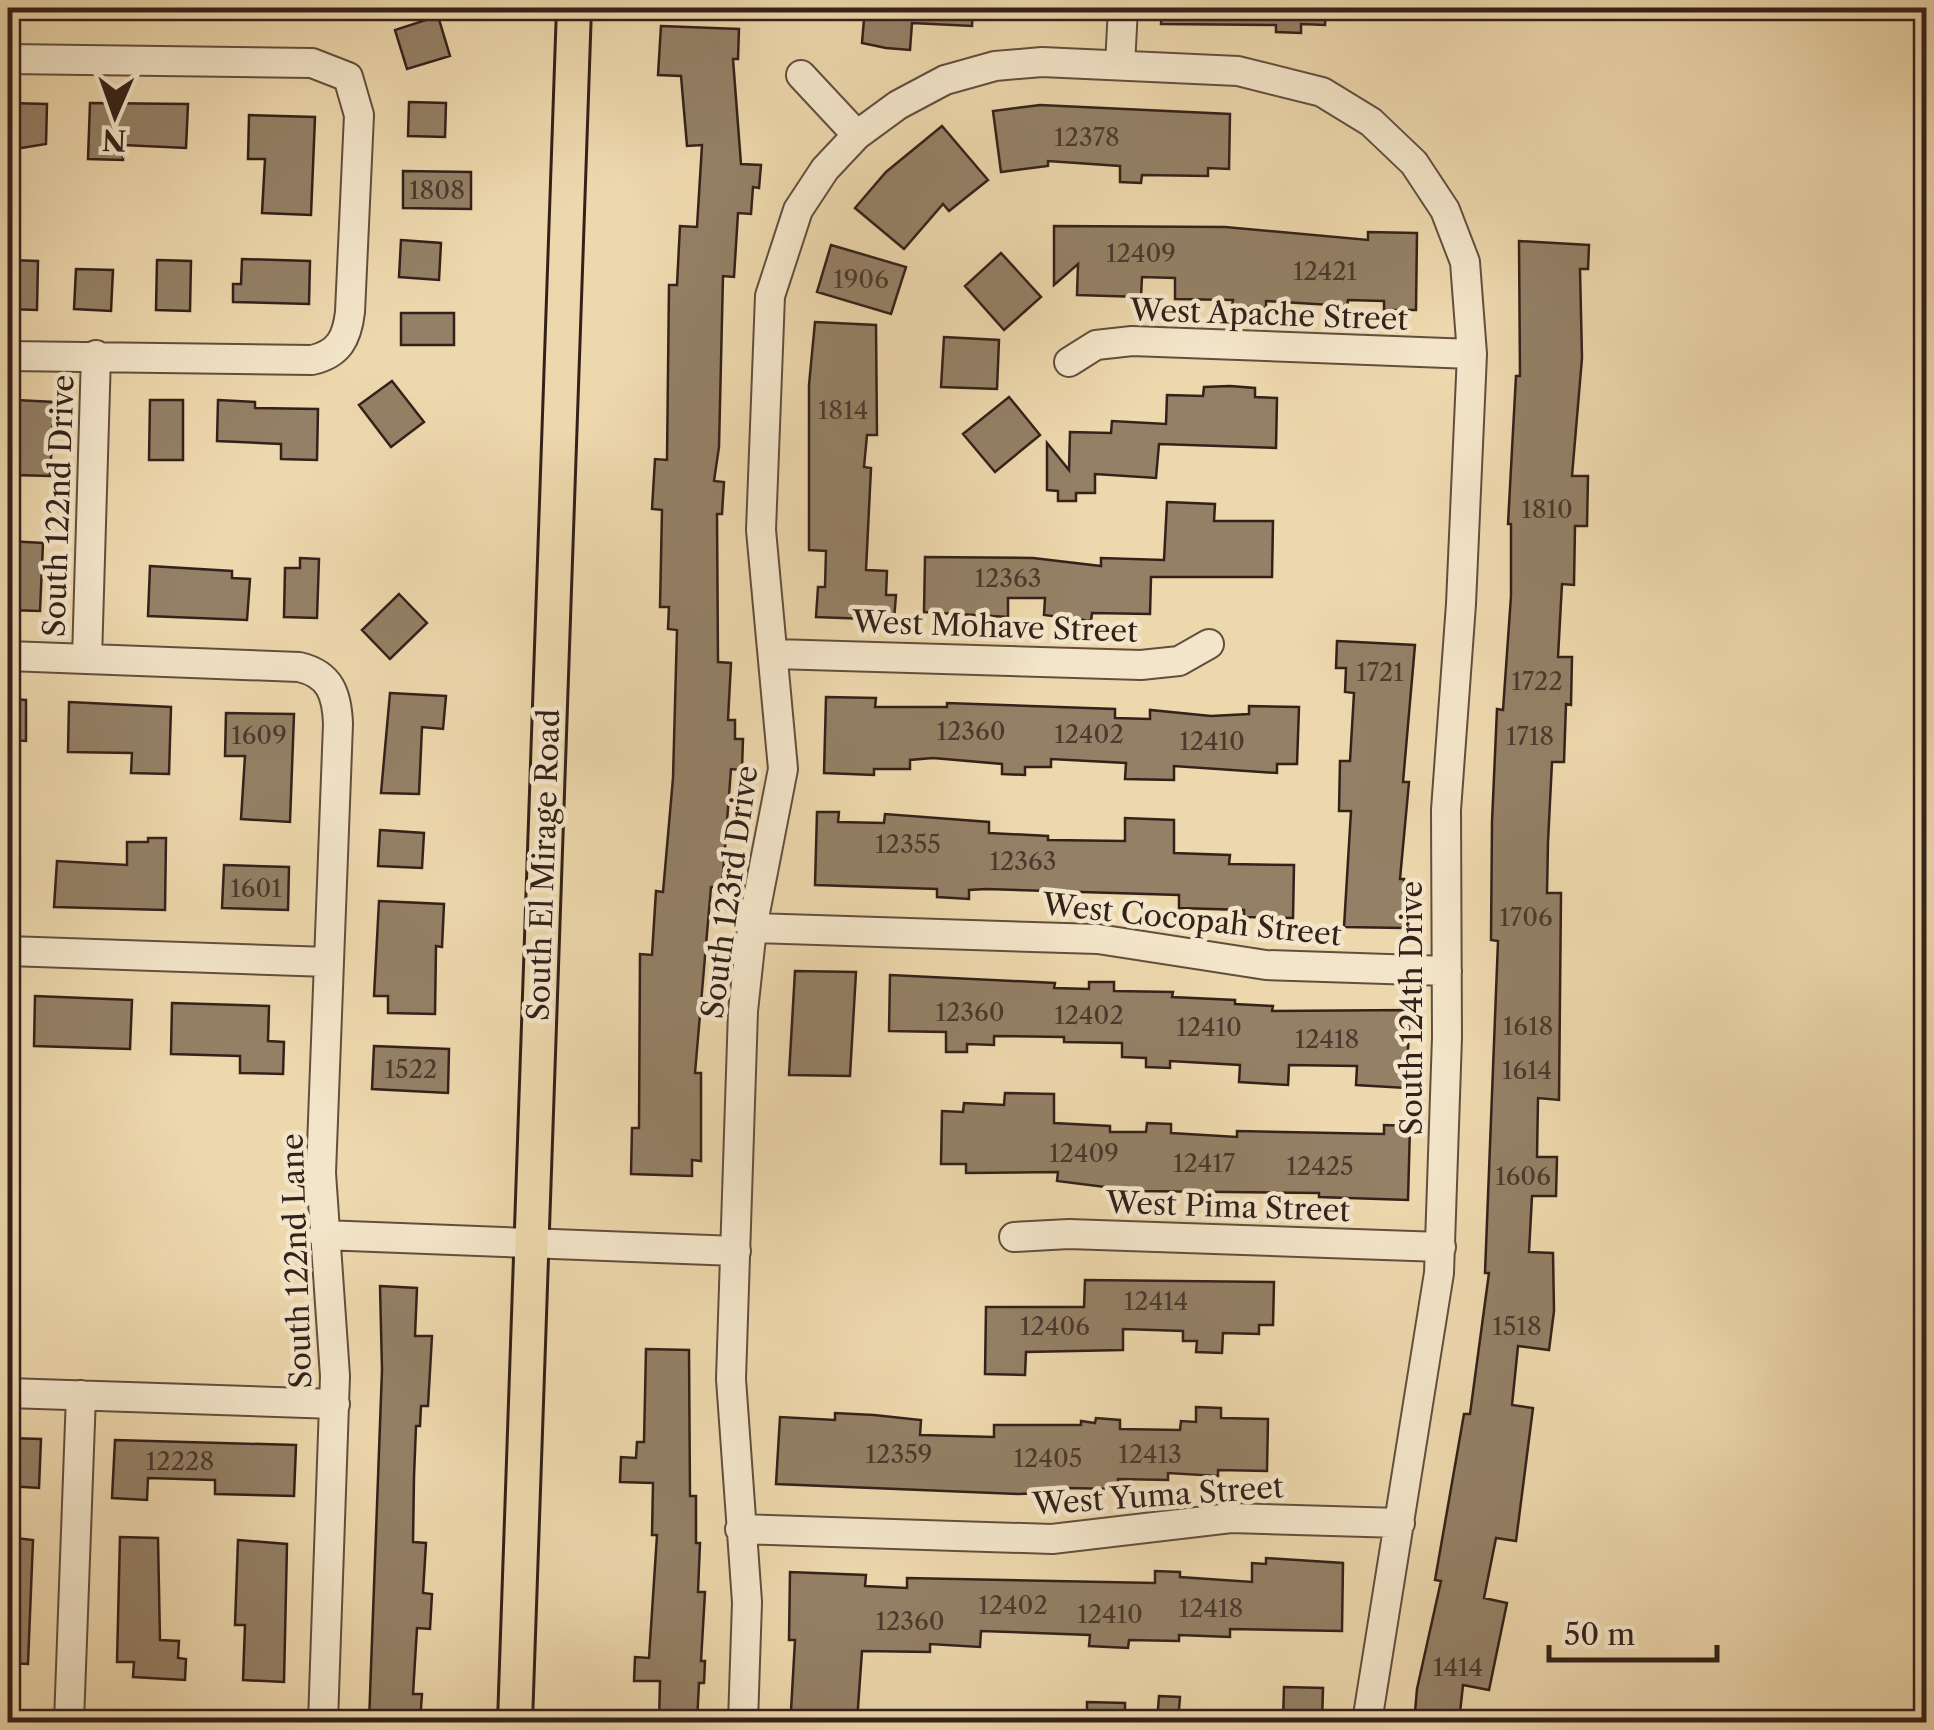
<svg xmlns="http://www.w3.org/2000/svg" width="1934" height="1730" font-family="'Libre Caslon Text',serif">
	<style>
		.building { fill: #948066; stroke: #34211a; stroke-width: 2.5 }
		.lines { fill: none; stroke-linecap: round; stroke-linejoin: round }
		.minor-casing { stroke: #624e3e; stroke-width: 32 }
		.major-casing { stroke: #34211a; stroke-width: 38 }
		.minor { stroke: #f3e5c9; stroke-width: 28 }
		.major { stroke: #edd7ac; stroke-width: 32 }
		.labels { text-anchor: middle; stroke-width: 9; stroke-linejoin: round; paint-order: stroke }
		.number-label { font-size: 25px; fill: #4c392d }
		.street-label { font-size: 30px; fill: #34211a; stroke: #f3e5c9 }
	</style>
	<rect width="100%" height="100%" fill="#edd7ac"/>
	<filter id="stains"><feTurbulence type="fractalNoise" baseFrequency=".002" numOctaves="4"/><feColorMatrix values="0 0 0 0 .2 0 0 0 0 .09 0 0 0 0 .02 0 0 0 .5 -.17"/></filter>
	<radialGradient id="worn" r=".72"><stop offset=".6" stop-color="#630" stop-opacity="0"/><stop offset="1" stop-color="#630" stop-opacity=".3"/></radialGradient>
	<path class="building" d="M865,8h108l-1,18 -60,-3 -2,27 -24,-2 -24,-5z
		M1162,8h164l-1,17 -24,-1v9l-25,-1v-7l-115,-1z
		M438,16l12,40 -43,13 -12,-39z
		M661,26l78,3 -1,30h-5l8,105 20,1 -2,23 -6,-1 -2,27 -13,-1 -4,64 -11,-1 -4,171 -5,34 10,1 -2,32h-5l1,148 13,1 -3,57h7v19h8l-1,31 -11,-1 -9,118h-11l-16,186h6v88l-9,-1v16l-61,-2 1,-46h7l1,-174 12,1 4,-64 7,1 10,-114 4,-148 -9,-1 1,-22h-9l2,-97 -10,-1 3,-50 12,1 2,-175h8l3,-59 17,1 5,-82 -15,1 -6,-70 -23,-1z
		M409,102l37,1 -1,34 -37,-1z
		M10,103l37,1 -1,40 -37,6z
		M90,103l98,1 -2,44 -63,-3v15l-35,-1z
		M1040,105l190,9 -1,55 -21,-1v8l-66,-1 -1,8 -21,-1v-16l-72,-5v5l-47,6 -8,-61z
		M249,115l66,2 -4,98 -49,-2 3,-54h-17z
		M942,126l46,54 -39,31 -6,-7 -39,45 -49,-41 31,-36z
		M403,171l68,1v37l-68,-1z
		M1054,226l171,1 143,13v-8l49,1 -1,77h-32v-9l-36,-1 -1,6 -81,-5v7l-34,-2 1,-6 -58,-1v-21l-33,-1 -1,20 -64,-2 1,-31 -24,21z
		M401,240l40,3 -2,37 -40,-3z
		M1519,241l70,4 -1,24h-8l2,89 -10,118h16l-1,50h-12l-1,59 -12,-1 -4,73h14l-1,48 -5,-1 -2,58h-12l-4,80 -1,51h14l-2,207 -21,-2 -1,59h20l-1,39h-24l-3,56 24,1 1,58 -5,39 -31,-4 -6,59 21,3 -17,133 -20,-3 -12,60 23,5 -18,87 -26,-5 -4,37h-37l1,-10h-8l2,-23 24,-108 -6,-1 29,-166h6l19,-141h-4l13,-332 -7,-1 1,-118 5,-113 6,1 8,-114v-72h-3l8,-148h4z
		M831,245l75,22 -15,47 -74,-22z
		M1001,253l40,44 -37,33 -39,-44z
		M242,259l68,2 -1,43 -76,-2v-18h8z
		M8,260l30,1 -1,49 -29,-1z
		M157,260l34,1 -1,50 -34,-1z
		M76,269l37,1 -2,41 -37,-2z
		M401,313h53v32h-53z
		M815,322l61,3 1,110h-10l-3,32 7,1 -5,102 21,1 -1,24h10l-2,25 -78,-3 2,-30h7l1,-36 -17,-1v-165z
		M944,337l55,3 -2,49 -56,-2z
		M392,381l32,41 -33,25 -32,-42z
		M1230,386l25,2v9l22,1 -1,50 -117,-4 -3,34 -61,-4v19h-19v8h-18v-10l-11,-1v-47l22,27 1,-38 41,1 1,-12 54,3 1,-29 36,1 1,-9z
		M1009,397l31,38 -45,37 -32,-38z
		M16,400l38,2 -4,74 -37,-1z
		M150,400h33v60h-34z
		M218,400l37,2v6l63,1 -1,51 -36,-1v-15l-64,-3z
		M1167,502l48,2 -1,17h59l-1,56h-121l-1,37 -58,-1 -1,8 -47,-6 1,-17h-37v19l-84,-5 1,-55 108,1 68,8v-8l63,2z
		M8,541l35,2 -3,68 -32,-1z
		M300,558l19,1 -2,59 -33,-1 1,-49h15z
		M150,566l82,5v7l18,1 -3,41 -99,-4z
		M399,594l28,29 -37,36 -28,-29z
		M1337,641l78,4 -12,137h6l-9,97h4l-1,49 -59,-1 7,-116h-12l1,-50h10l4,-68 -9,-1 1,-24h-10z
		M390,693l56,3 -3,33 -21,-2 -3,67 -38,-1z
		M826,697l50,1 -1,9h72v-4l168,6v9l35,1v-9l61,6 38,-2v-8l50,1 -2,57h-20v9l-103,-7v14l-49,-1 1,-16 -75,-4v8h-26v8l-23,-1v-10l-69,-6 -23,2v9h-36v6l-50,-2z
		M8,699l18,1v41l-18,-1z
		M69,702l102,5 -2,67 -38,-1 1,-20 -64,-1z
		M226,713l68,1 -4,108 -49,-3 4,-63h-20z
		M817,812h22l-1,10 46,1 1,-9 104,8v11l59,3v4l77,1v-23l49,2v33l56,2 -1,9 65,1 -1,53 -49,-1v-7l-65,-2v-13l-193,-6 -17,1v9l-32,-2v-8l-122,-4z
		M380,830l44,3 -2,35 -44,-2z
		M148,838h18l-1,72 -111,-3 3,-46 70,4v-23h21z
		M224,865l65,2 -1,43 -66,-2z
		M379,901l65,3 -2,43 -6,-1 -1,68 -47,-1v-17h-14z
		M795,971l61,1 -6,104 -61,-1z
		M890,975l165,8 -1,5 35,1v-7h25v9l59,1 -1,5 63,3v4l38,2 -1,5 138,-1 -4,78 -50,-3 1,-19 -68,-1 -1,20 -49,-3 1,-17 -70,-4v7l-24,-1v-9l-24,-1v-14l-58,-1v-5l-70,-1v9l-27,-1v8h-21v-20l-57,-1z
		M35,996l97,4 -2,49 -96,-3z
		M172,1003l97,3 -1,35 16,1 -1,32 -43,-1v-17l-69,-2z
		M374,1046l75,3 -1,44 -76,-4z
		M1005,1093l49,1v29l56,3v6h36l1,-9 24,1v9l66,4v-6l147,3v-9l26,1 -2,74 -89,-3v-4l-182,-2 -80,-10 1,-9 -92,1v-9h-25l1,-53 21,1 1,-9 40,2z
		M1085,1280l189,2 -1,43h-14v9l-36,-1 -1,20 -26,-1 1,-11h-14v-10l-60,-2v21l-97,2 -1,23 -40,-1 1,-67h98z
		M380,1286l37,2 -2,48h17l-4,70h-7l-1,20h-4l-2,51 -1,65 13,1 -3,50 9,1 -2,35 -13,-1 -4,66h9l-2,28h-51l13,-352z
		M646,1349l43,1 1,146h6v47h4l-2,49h7l-4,69h4l-1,22h-5l-2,39h-38l1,-41h-26l1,-24 14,1 8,-123h-5l1,-52 -33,-1 1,-25 15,1 1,-16h7z
		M1196,1407l25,1v10l47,1 -1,52 -49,-1v6l-50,-3v7l-50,-1v10l-51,-1v4l-49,2 -242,-10 4,-67 55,3v-7l39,2 47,5 -1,15 74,2v-12h87v-4l14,2 1,-5 24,2v9l60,1 1,-9 15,1z
		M8,1438l33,1 -2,49 -31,-2z
		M115,1440l181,5 -2,51 -79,-2v-14l-67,-2 -1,22 -35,-2z
		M8,1537l25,3 -5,124 -20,-1z
		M120,1537l38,1 2,102 19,1 -1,17 8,1 -1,21 -52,-3 1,-15h-17z
		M238,1540l49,4 -3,138 -41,-2 2,-55h-10z
		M1266,1558l77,5 -1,68 -112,-2v8l-51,-2v6l-50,-1 -1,8 -39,-2 1,-11 -109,-4 -1,16 -50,-3v8l-68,-1 -5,71h-54l1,-10 -13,-1 4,-71h-6l1,-68 76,3 -1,11 42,2v-10l248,5v-12l25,1v5l72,5v-19l14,1z
		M1284,1687l39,1 -1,34h-39z
		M1159,1696l21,1 -2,25h-21z
		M1087,1702l38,1v19h-38z"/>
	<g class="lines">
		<g class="minor-casing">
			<path id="minor" d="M8,59l304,4 36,14 11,38 -9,197c-3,26 -11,42 -38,48l-304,-4
				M1120,65l3,-57
				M801,75l56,60
				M1069,362l27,-17 36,-4 340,13
				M775,654l366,11 38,-4 30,-17
				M8,656l291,11c31,7 38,27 39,57l-17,449 14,203 -12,346
				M87,659l9,-304
				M752,928l346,11 168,26 181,6
				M8,951l321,11
				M323,1235l413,16
				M1014,1237l55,-3 372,13
				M8,1393l327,11
				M740,1529l312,10 179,-21 169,5
				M69,1722l12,-327
				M743,1722l4,-120 -16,-223 12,-368 9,-83 31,-159 -22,-239 9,-234 28,-86 27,-41 32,-34 41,-30 47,-25 50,-14 47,-4 196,9 84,21 49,30 43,41 31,47 20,52 7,92 -11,250 -15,206 1,227 -8,236 -72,449"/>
		</g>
		<g class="major-casing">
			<path id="major" d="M515,1722l59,-1714"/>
		</g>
		<use href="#minor" class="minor"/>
		<use href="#major" class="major"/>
	</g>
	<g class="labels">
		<g class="number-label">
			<text x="1087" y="146">12378</text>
			<text x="437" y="199">1808</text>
			<text x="1141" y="262">12409</text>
			<text x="1325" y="280">12421</text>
			<text x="861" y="288">1906</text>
			<text x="843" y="419">1814</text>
			<text x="1547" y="518">1810</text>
			<text x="1008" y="587">12363</text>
			<text x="1380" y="681">1721</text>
			<text x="1537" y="690">1722</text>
			<text x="971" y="740">12360</text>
			<text x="1089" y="743">12402</text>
			<text x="259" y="744">1609</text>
			<text x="1530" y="745">1718</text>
			<text x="1212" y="750">12410</text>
			<text x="908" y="853">12355</text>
			<text x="1023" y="870">12363</text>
			<text x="256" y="897">1601</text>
			<text x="1526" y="926">1706</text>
			<text x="970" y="1021">12360</text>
			<text x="1089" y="1024">12402</text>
			<text x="1528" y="1035">1618</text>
			<text x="1209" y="1036">12410</text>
			<text x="1327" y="1048">12418</text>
			<text x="411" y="1078">1522</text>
			<text x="1527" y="1079">1614</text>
			<text x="1084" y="1162">12409</text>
			<text x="1204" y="1172">12417</text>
			<text x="1320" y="1175">12425</text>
			<text x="1523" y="1185">1606</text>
			<text x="1156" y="1310">12414</text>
			<text x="1055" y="1335">12406</text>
			<text x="1517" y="1335">1518</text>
			<text x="899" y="1463">12359</text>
			<text x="1150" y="1463">12413</text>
			<text x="1048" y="1467">12405</text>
			<text x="180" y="1470">12228</text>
			<text x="1013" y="1614">12402</text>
			<text x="1211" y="1617">12418</text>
			<text x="1110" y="1623">12410</text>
			<text x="910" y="1630">12360</text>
			<text x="1458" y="1676">1414</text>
		</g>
		<g class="street-label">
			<text transform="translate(1269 315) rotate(2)" y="10">West Apache Street</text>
			<text transform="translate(59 506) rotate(-88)" y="10">South 122nd Drive</text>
			<text transform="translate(995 627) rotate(2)" y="10">West Mohave Street</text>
			<text transform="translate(544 865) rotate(-88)" y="10">South El Mirage Road</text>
			<text transform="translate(730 892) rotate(-82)" y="10">South 123rd Drive</text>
			<text transform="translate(1192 920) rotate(6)" y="10">West Cocopah Street</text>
			<text transform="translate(1412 1008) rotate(-90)" y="10">South 124th Drive</text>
			<text transform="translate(1228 1207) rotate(2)" y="10">West Pima Street</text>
			<text transform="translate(297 1261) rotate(-92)" y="10">South 122nd Lane</text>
			<text transform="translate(1158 1496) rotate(-4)" y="10">West Yuma Street</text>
		</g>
	</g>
	<rect width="1934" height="1730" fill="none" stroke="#edd7ac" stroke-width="40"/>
	<rect x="10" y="10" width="1914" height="1710" fill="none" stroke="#34211a" stroke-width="5"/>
	<rect x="20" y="20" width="1894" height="1690" fill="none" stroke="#34211a" stroke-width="2.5"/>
	<g transform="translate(115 115) rotate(182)" stroke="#f3e5c9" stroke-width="8" paint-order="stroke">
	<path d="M0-8L18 38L0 25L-18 38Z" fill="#34211a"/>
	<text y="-15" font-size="28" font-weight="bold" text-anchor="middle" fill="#34211a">N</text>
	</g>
	<path d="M1549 1645v15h168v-15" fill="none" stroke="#34211a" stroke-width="5"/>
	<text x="1564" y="1645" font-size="30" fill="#34211a" stroke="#f3e5c9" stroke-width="8" paint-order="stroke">50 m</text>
	<rect width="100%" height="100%" filter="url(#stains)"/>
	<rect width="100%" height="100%" fill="url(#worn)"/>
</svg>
